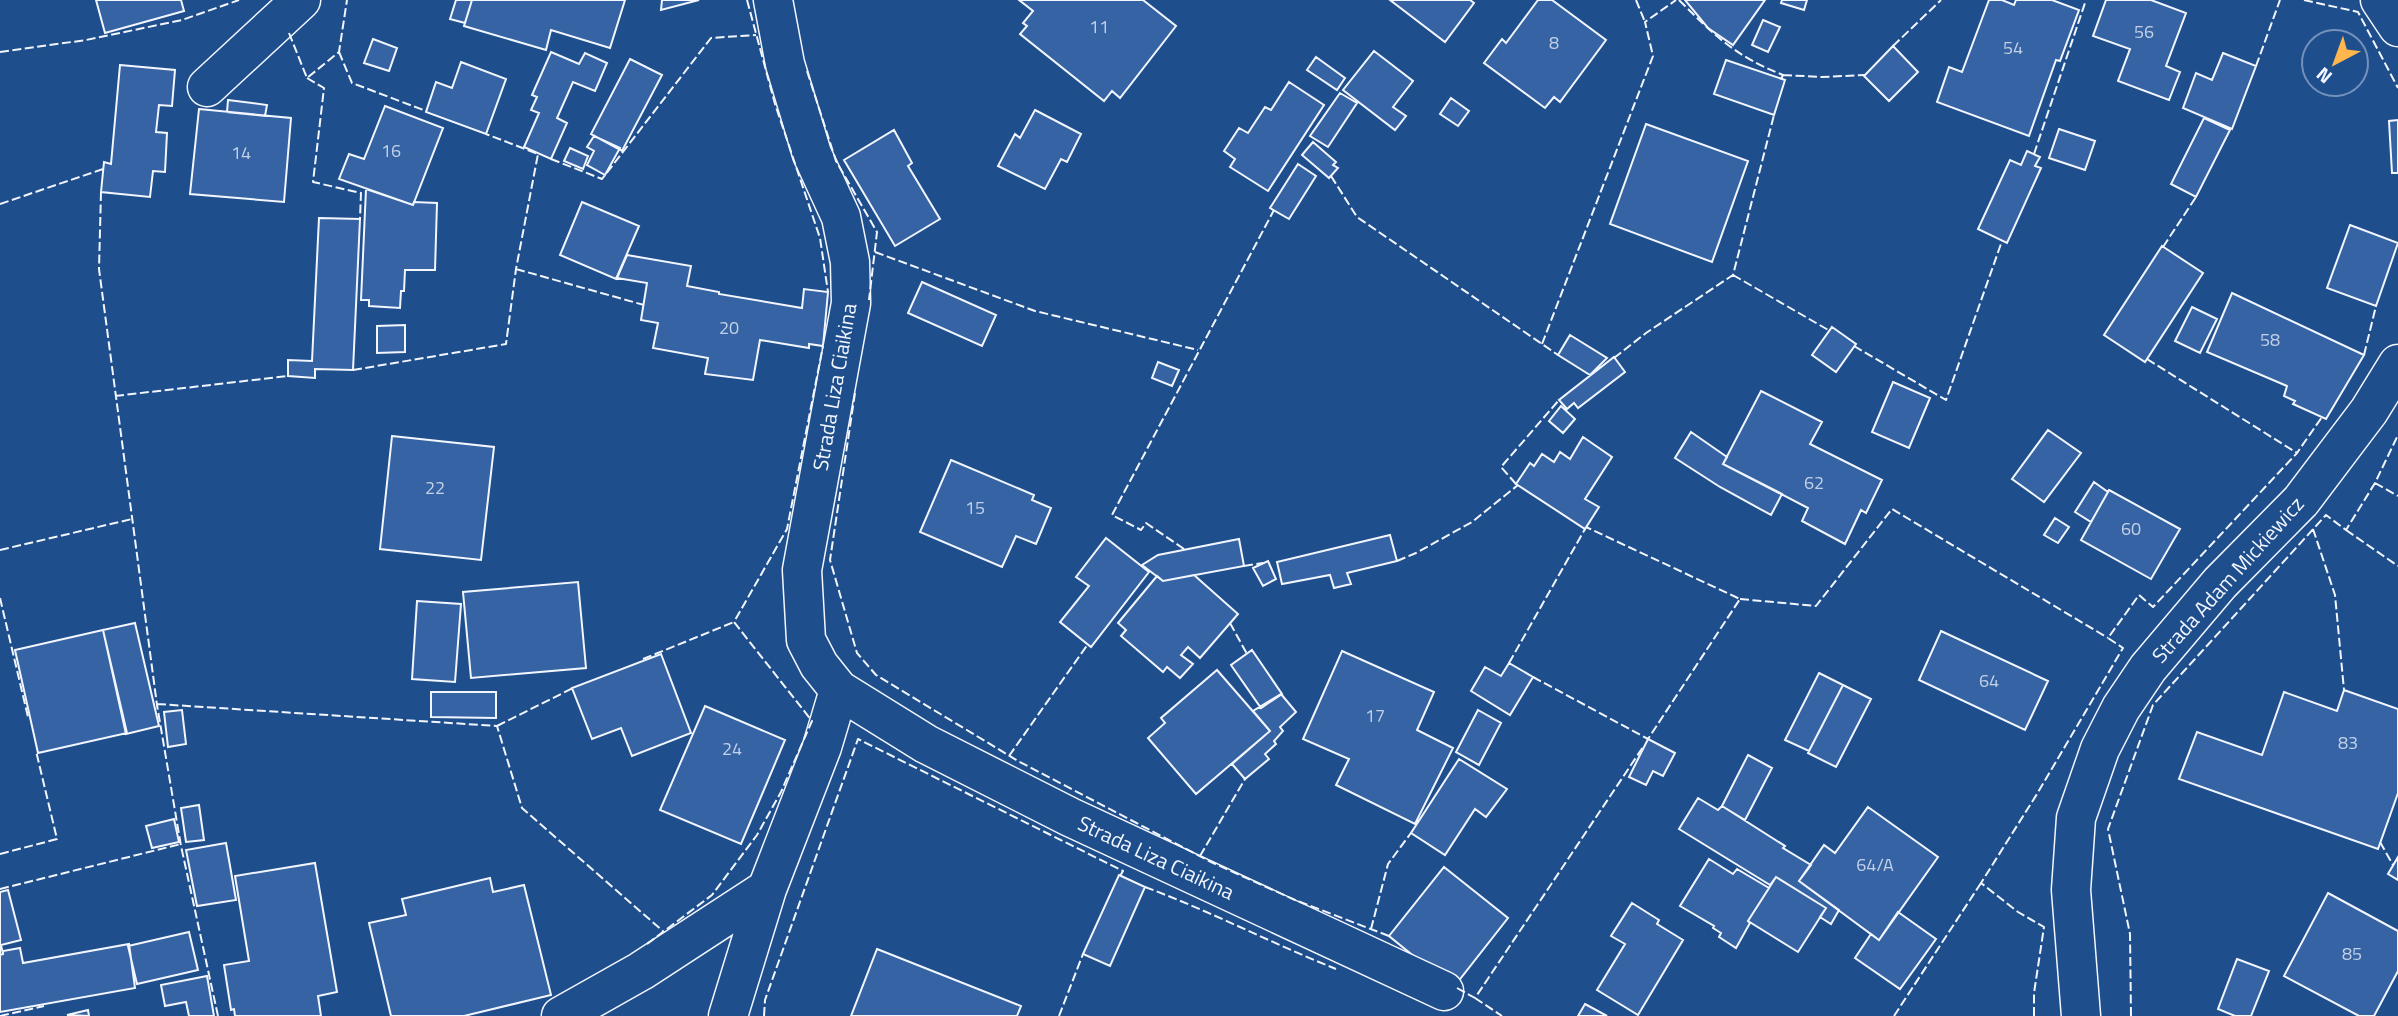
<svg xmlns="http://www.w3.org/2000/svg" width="2398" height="1016" font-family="'Titillium Web',sans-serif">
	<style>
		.building { fill: #3563a3; stroke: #f2f6ff; stroke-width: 2 }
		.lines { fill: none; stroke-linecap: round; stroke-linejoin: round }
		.street-casing { stroke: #f2f6ff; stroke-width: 41 }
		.street { stroke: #1f4e8c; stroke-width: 38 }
		.fence { stroke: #f2f6ff; stroke-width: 2; stroke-dasharray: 9 3.5; stroke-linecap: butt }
		.labels { text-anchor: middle; stroke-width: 5; stroke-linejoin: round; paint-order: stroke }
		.number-label { font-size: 18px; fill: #c3d1e8 }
		.street-label { font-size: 21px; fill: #f2f6ff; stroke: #1f4e8c }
	</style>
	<rect width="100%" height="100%" fill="#1f4e8c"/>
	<path class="building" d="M96,0h85l3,11 -79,22z
		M456,0h16l-7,23 -15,-4z
		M472,0h153l-15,48 -59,-18 -5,20 -82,-24z
		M662,0h37l-38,10z
		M1019,0h124l33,26 -56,72 -8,-7 -8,10 -84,-67 7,-8 -4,-3 10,-12z
		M1390,0h80l4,3 -29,39z
		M1538,0h14l54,40 -46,62 -6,-5 -9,11 -61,-45 18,-24 4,4z
		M1685,0h80l-32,45 -25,-17z
		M1782,0h25l-3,10 -23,-7z
		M1989,0h13l12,5 2,-5h36l27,10 -19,51 -4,-1 -27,76 -92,-34 12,-35 13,5z
		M2106,0h45l35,13 -20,53 14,6 -11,28 -51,-19 12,-32 -37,-13z
		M1763,20l17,7 -12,25 -16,-7z
		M373,39l24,9 -8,23 -25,-8z
		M1893,46l25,26 -29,29 -25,-25z
		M1374,51l39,30 -20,26 13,9 -11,14 -52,-40z
		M551,52l28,12 6,-11 22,10 -12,28 -22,-9 -16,36 10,5 -16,36 -27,-12 15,-34 -8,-3 6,-13 -5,-2z
		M2223,53l33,13 -24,63 -49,-21 13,-35 16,7z
		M1316,57l29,21 -8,12 -30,-20z
		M630,59l32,16 -40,76 -31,-17z
		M1726,60l59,20 -11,35 -60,-21z
		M461,62l45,17 -20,55 -60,-22 10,-30 16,6z
		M120,65l55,5 -3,36 -13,-1 -3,27 11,1 -2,39 -12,-1 -3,26 -49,-5 3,-30 7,2z
		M1289,82l35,23 -56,86 -38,-24 5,-8 -11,-8 15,-23 9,5 17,-26 6,3z
		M1340,93l17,10 -29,44 -18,-11z
		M1451,98l18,13 -11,15 -18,-12z
		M228,100l39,5 -2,11 -38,-4z
		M385,106l58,22 -30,77 -74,-26 10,-25 15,5z
		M199,109l92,9 -7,84 -94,-8z
		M1035,110l46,24 -14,28 -6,-3 -16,30 -47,-23 17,-32 5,4z
		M2204,118l26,12 -34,67 -25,-13z
		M2398,120v53h-6l-3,-52z
		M1646,124l102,37 -36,101 -102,-38z
		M2059,129l36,12 -10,29 -36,-12z
		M894,130l18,33 -4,3 32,53 -45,27 -51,-86z
		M594,136l26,12 -15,27 -18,-10 7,-14 -7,-4z
		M1313,142l23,20 -3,3 5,3 -9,10 -27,-23z
		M570,148l18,8 -5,13 -19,-8z
		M2027,151l13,6 -5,9 6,2 -34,75 -29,-14 32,-69 11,5z
		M1298,164l18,12 -27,43 -19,-11z
		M366,189l47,16 1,-3 23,1 -2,67h-30l-1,21h-3l-1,17 -31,-2v-6h-8z
		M582,202l57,24 -23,53 -56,-24z
		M319,218l41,1 -7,151 -38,-1v9l-27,-2v-16l24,1z
		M2350,225l48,18 -22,63 -49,-18z
		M2162,246l41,27 -58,89 -41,-27z
		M627,255l64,11 -4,20 32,6v2l83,14 2,-19 24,3 -5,54 -14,-2v4l-49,-8 -7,40 -48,-6 3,-16 -55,-10 5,-25 -17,-3 6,-37 -30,-5z
		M922,282l74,33 -14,31 -74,-33z
		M2232,293l132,62 -38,64 -33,-15 2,-3 -11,-5 3,-10 -80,-34z
		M2192,307l25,12 -17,34 -25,-12z
		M405,325v27l-28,1v-27z
		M1832,327l24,17 -20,28 -24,-17z
		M1570,335l37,23 -17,17 -32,-20z
		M1614,357l11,15 -47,36 -4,-5 -7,6 -8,-9z
		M1158,362l21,8 -7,16 -20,-8z
		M1893,382l37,16 -21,50 -37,-16z
		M1761,391l61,31 -12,22 72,36 -16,33 -5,-3 -16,34 -43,-23 6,-13 -85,-44z
		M1561,406l14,13 -12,14 -14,-12z
		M2048,430l33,23 -37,49 -32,-23z
		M1691,432l36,25 -4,7 59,30 -11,21 -51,-28 -45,-29z
		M392,436l102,11 -13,113 -101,-11z
		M1583,437l29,20 -27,42 14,8 -14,22 -69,-45 14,-21 4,3 8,-12 12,8 6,-10 10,7z
		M951,460l83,35 -2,5 19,8 -15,36 -20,-8 -14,31 -82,-35z
		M2094,482l14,10 -17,30 -16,-10z
		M2109,490l71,39 -29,50 -70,-39z
		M2055,518l14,9 -11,16 -14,-8z
		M1390,535l7,26 -50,12 4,11 -17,4 -4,-13 -48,9 -5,-22z
		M1106,538l43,34 -58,75 -31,-25 29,-36 -13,-9z
		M1239,539l5,27 -81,15 -21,-16 16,-10z
		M1268,561l8,18 -13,7 -10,-18z
		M1194,575l44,39 -38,44 -12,-11 -7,8 12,9 -13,14 -13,-11 -4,5 -42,-36 5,-6 -8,-7 39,-47 6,5z
		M578,582l8,86 -115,10 -8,-86z
		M417,601l44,3 -6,78 -43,-3z
		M135,623l24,103 -33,8 -23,-104z
		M103,630l24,103 -89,20 -23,-103z
		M1941,631l107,50 -23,49 -106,-50z
		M1252,650l30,44 -21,14 -30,-43z
		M1342,651l92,41 -17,38 36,18 -38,76 -79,-39 13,-26 -46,-20z
		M661,654l30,79 -59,23 -11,-28 -29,11 -20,-51z
		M1509,663l24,14 -23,38 -39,-24 14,-24 16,9z
		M1217,670l53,61 -74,63 -48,-56 17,-15 -4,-5z
		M1819,673l24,12 -34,66 -24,-11z
		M1843,685l28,14 -35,68 -28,-14z
		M2344,690l54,19v84l-20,56 -199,-70 18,-47 65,23 22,-63 53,19z
		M431,692h65v26l-65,-1z
		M1281,694l15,18 -16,15 3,4 -9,10 2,3 -11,10 4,5 -24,20 -13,-15 38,-33 -17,-20z
		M705,706l80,34 -44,104 -81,-34z
		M182,710l4,34 -18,3 -4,-35z
		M1478,710l23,13 -22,42 -23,-13z
		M1648,739l27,14 -12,23 -10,-5 -7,14 -17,-8z
		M1748,755l24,13 -27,52 -23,-14z
		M1459,759l48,30 -21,28 -11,-8 -30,46 -34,-22z
		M1698,798l20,12 4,-4 63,40 -2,2 28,17 -12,16 40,29 -8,14 -11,-7 6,-9 -50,-31 -6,8 -91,-56z
		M199,805l5,35 -18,2 -5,-34z
		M1868,807l70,50 -59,83 -80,-59 25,-36 11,8z
		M174,819l5,23 -27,6 -6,-22z
		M226,843l10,57 -39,6 -11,-56z
		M2398,857v23l-10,-6z
		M1709,859l24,15 4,-5 32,19 -21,33 2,2 -14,25 -17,-11 2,-4 -8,-5 1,-2 -34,-20z
		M315,863l22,129 -19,4 3,20h-86l-1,-7 -3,1 -7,-45 25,-4 -14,-85z
		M1444,867l64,51 -55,70 -64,-52z
		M1119,875l26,12 -35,79 -27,-12z
		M1776,877l50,31 -28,44 -50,-31z
		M490,878l3,14 31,-7 27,110 -87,21h-73l-22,-93 37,-8 -4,-16z
		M8,890l13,50 -20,5 2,9 -3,1v-63z
		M2328,893l70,38v40l-24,45h-15l-75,-40z
		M1632,903l27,17 -2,4 26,16 -45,75 -41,-25 28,-46 -14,-8z
		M1898,912l38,27 -36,50 -45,-31 16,-24 8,6z
		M189,932l9,38 -61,14 -9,-38z
		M129,944l6,44 -135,24v-57l3,-1v-3l17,-3 3,15z
		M877,949l144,57 -4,10h-166z
		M2237,959l32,12 -18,45h-16l-17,-7z
		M207,976l7,40h-25l-3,-14 -21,4 -4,-21z
		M1585,1004l22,12h-29z
		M88,1010l1,6 -22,-1z"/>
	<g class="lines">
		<g class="street-casing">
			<path id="street" d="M2380,0l18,27
				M207,87l94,-87
				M839,690l87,54 144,73 374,174
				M561,1016l80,-45 126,-82
				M728,1016l39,-127 55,-142 17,-57 -20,-25 -13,-25 -4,-70 49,-267 -1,-41 -9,-45 -29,-63 -27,-90 -12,-64
				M2081,1016l-10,-126 5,-72 24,-69 21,-41 27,-40 72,-85 81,-82 68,-90 29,-47"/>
		</g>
		<use href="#street" class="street"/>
		<path class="fence" d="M747,0l28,104 45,134 8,54
			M1636,0l9,22
			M1679,0c36,36 56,56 104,75l-2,4
			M2304,0l54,12 40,76
			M289,33l18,45 32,-26 8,-52
			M1893,46l48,-46
			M0,52l86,-12 96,-20 57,-20
			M339,52l13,31 74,28
			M2256,66l24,-66
			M807,71l29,90 41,71 -8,68
			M1783,75l39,2 43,-2
			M307,78l17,10 -11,94 48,11 -1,26
			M2034,154l52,-154
			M551,159l51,20 109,-141 45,-3
			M1331,176l26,41 201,138
			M101,192l-2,77 58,436 24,141 37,170
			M0,204l103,-35
			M2163,247l33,-50
			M875,252l160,59 163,39
			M516,269l128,36
			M1733,275l97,56
			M1542,344l111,-288 -8,-34 31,-22
			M1854,346l92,54 56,-159
			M2364,355l12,-49
			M1614,358l32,-25 87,-58 41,-160
			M2147,359l150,94
			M353,370l153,-26 10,-75 22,-115 -52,-20
			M855,393l-25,167 27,93 19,22 142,86 193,101 84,38 94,36
			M115,396l173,-20
			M2375,483l23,13
			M1516,484l-15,-17 58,-67
			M2313,529l22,66 9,95
			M2346,530l52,36
			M1184,549l-38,-26 -5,7 -29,-15 162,-305
			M0,550l132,-31
			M1397,561l19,-8 56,-31 46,-37
			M1244,566l19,-3
			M0,598l28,119
			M1740,599l76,7 76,-97 216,129
			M1230,623l17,31
			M643,659l91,-37
			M1509,663l76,-134
			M1533,677l115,62 92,-140 -154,-72
			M157,704l340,22 25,82 142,124
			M497,726l78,-39
			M1009,756l79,-112
			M2380,842l13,23
			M0,854l57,-15 -21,-88
			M1200,856l45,-77
			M1145,887c65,24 126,56 191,82
			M0,889l181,-45
			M1371,929l17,-65 23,-31
			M647,944l65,-49 45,-60 24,-43 31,-71 -78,-99 53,-93 36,-183
			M1457,988l18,10 168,-251
			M1475,998l27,18
			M0,1016l44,-10
			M764,1016l1,-16 93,-261 265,132 -3,5
			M1059,1016l24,-62
			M1894,1016l87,-133
			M2034,1016v-23l10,-66 -26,-15 -37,-29 56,-89 86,-146 -15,-10 31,-43 14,12 144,-154 25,-36
			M2131,1016l-1,-82 -22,-105 45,-124 173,-190 20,15 29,-47 23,-48"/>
	</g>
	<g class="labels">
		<g class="number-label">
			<text x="1099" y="33">11</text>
			<text x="2144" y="38">56</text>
			<text x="1554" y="49">8</text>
			<text x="2013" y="54">54</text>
			<text x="391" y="157">16</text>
			<text x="241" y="159">14</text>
			<text x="729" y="334">20</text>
			<text x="2270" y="346">58</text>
			<text x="1814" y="489">62</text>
			<text x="435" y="494">22</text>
			<text x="975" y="514">15</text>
			<text x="2131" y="535">60</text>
			<text x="1989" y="687">64</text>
			<text x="1375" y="722">17</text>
			<text x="2348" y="749">83</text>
			<text x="732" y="755">24</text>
			<text x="1875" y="871">64/A</text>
			<text x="2352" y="960">85</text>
		</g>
		<g class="street-label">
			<text transform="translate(835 387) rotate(-80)" y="7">Strada Liza Ciaikina</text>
			<text transform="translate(2228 580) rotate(-48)" y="7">Strada Adam Mickiewicz</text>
			<text transform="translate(1156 858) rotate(25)" y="7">Strada Liza Ciaikina</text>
		</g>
	</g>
	<g transform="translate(2335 63) rotate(221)"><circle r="33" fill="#1f4e8c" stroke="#7391ba" stroke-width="2"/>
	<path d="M0-5L12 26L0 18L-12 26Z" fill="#ffb74d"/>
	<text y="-10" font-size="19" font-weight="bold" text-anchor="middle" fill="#f2f6ff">N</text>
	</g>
</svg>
